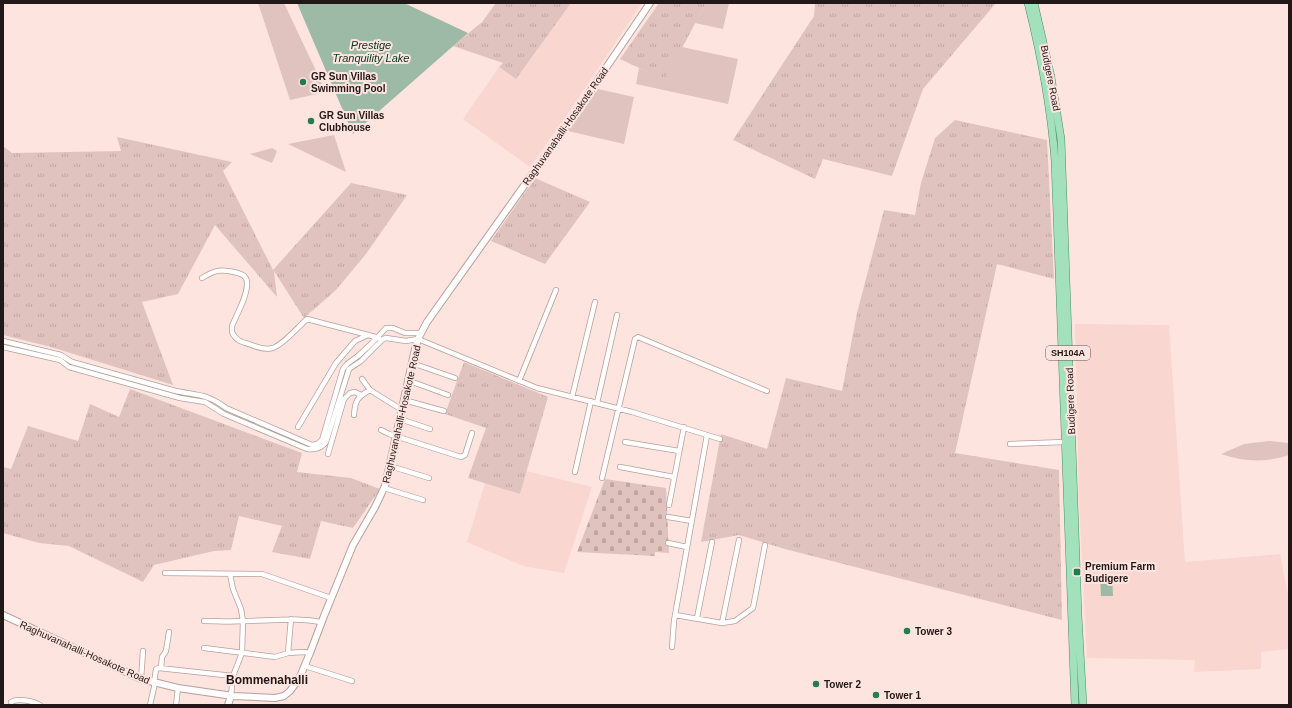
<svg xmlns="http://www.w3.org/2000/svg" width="1292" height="708" font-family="Arial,sans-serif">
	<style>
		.built { fill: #f9d6d0 }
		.grass { fill: url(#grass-tufts) }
		.cemetery { fill: url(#cemetery-stones) }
		.green { fill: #e0c3be }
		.water { fill: #9cbaa6 }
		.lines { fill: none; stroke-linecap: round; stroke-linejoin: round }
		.minor-casing { stroke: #b79f9a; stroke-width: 6 }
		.secondary-casing { stroke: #b79f9a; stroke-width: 8 }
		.primary-casing { stroke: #4d8e66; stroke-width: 8 }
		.minor { stroke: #fff; stroke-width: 4.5 }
		.secondary { stroke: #fff; stroke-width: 6 }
		.primary { stroke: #a3e1bc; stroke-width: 7 }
		.poi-dot { fill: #267b4d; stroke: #fee4df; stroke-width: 1.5 }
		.labels { text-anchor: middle; stroke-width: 4; stroke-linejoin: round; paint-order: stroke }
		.shield { fill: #fee4df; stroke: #635553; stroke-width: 1 }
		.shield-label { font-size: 9px; font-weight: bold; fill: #211817 }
		.poi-label { font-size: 10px; font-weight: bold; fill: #211817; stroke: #fee4df; text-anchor: start }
		.street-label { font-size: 10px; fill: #211817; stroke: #fee4df }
		.water-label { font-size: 11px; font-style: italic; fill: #00351a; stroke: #fee4df }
		.quarter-label { font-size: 12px; font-weight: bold; fill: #211817; stroke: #fee4df }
	</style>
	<defs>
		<pattern id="grass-tufts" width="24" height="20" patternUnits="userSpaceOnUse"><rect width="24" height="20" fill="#e0c3be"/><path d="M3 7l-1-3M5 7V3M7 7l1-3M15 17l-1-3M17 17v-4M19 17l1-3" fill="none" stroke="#c0a7a3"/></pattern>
		<pattern id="cemetery-stones" width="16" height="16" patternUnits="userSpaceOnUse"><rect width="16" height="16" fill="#e0c3be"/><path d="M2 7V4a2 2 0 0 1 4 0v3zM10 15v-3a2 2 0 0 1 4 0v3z" fill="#c0a7a3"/></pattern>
	</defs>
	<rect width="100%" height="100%" fill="#fee4df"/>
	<path class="built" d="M571,3h71l-75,112 -37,52 -67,-48 36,-52 17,12z
		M1075,324l94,1 16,237 95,-8 9,46v49l-28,3v17l-67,3 1,-12 -108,-2 -8,-156z
		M526,471l66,16 -28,86 -41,-7 -56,-24 18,-59 35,11z"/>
	<path class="grass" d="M496,3h75l-55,76 -17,-12 4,-4 -50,-17 29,-24z
		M659,3h47l-41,77 -45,-21z
		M815,3h181l-73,86 -31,87 -69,-17 -8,20 -82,-39 81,-124z
		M955,120l92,20 7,139 -57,-15 -42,189 104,17 3,150 -277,-71 -46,-14 -38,7 20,-108 46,15 19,-71 56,13 15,-78 27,-103 31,5 6,-32 14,-45z
		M117,137l115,25 -9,9 50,99 78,-87 56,12 -41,59 -30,36 -32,28 -30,-47 3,26 -62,-72 -37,69 -36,8 31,83 -122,-38 -48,-12v-189l9,7 109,-2z
		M535,178l55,24 -45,62 -54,-23z
		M464,362l84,35 -28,97 -52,-16 18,-50 -41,-14z
		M130,389l172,64 -5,19 54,6 29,11 -27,39 -32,-7 -11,38 -38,-7 10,-26 -43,-10 -8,34 -17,1 -60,14 -11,17 -74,-36 -30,-3 -36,-10v-66l8,2 17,-43 50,15 12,-37 29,13z"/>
	<path class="cemetery" d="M605,479l61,9 3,65 -14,-1v4l-78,-4z"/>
	<path class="green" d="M258,3h26l42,89 -36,8z
		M706,3h23l-6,26 -28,-6z
		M682,47l56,12 -10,45 -92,-20 3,-16 26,11z
		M598,89l36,8 -10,47 -56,-13z
		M334,135l12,37 -58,-28z
		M272,148l5,3 -5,12 -22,-9z
		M1269,441l20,2v12c-23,8 -46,7 -68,-1l23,-10z"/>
	<path class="water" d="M297,3h107l64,30 -115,101z
		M1100,575h12l1,21h-12z"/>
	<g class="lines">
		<g class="minor-casing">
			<path id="minor" d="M202,278c13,-8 18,-9 32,-6 4,1 9,2 11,5 8,9 -9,39 -13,49v6c3,8 9,10 17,12 7,3 17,6 24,4 11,-4 25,-21 34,-29l61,16
				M3,341l58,14 11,7c33,9 67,19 100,28 23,6 33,2 54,18l86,37 5,-1 5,-4 21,-71 4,-5 11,-8 14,-13 14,-15h7l12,5h16
				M3,347l57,13 9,7 111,31 25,4 19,12 83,35c8,1 14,0 19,-7l23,-73 12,-8 22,-22 3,-1 20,3 12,-2 119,49 95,24 88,27
				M412,363l43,15
				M362,379l8,11 32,20
				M407,380l41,15
				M519,381l37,-91
				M572,397l23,-95
				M404,400l40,11
				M597,403l20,-88
				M354,415c1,-14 3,-18 16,-25
				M400,419l30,10
				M298,427l38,-64 19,-22 13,-6 11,3
				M381,430l8,4 72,23 4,-2 7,-22
				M625,442l54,9
				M1010,444l55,-2
				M328,454l16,-55 6,-6 5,-1 6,3
				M390,466l39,12
				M620,467l54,10
				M575,472l16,-71
				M602,478l33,-139 3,-2 129,54
				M384,488l39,12
				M669,505l15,-78
				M668,517l24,4
				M668,543l19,4
				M165,573l97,1 69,24
				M230,574l3,15 8,20 2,12 -1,32 -9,23 -2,20
				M675,615l47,8 13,-2 18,-13 12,-63
				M697,618l15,-76
				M204,621c13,0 27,1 40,0 27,0 51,-4 77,1
				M722,623l17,-83
				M672,647l2,-26 33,-186
				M204,648l71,9 13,-4 15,-1 7,1
				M288,653l3,-34
				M305,666l47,15
				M161,668l1,-11 4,-6 3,-19
				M141,679l2,-28
				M154,683l2,-14 3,-1 74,8
				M11,702c7,-4 22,-1 29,3
				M150,705l5,-22
				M176,705l2,-17"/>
		</g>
		<g class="secondary-casing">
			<path id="secondary" d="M3,615l138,64 37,9 55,8 42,2 9,-2 6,-5 9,-12 11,-26 14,-37 29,-71 22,-38 10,-21 30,-137 3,-10 9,-17 141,-198 82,-121
				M228,705l3,-9"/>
		</g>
		<g class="primary-casing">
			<path id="primary" d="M1028,3c13,52 23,104 27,158l20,544
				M1034,3l17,74 10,62 17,476 5,90"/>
		</g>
		<use href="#minor" class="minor"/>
		<use href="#secondary" class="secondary"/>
		<use href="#primary" class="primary"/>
	</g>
	<g class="poi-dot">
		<circle cx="303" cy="82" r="4"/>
		<circle cx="311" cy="121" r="4"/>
		<rect x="1073" y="568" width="8" height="8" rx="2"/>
		<circle cx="907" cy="631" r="4"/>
		<circle cx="816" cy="684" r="4"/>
		<circle cx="876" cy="695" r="4"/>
	</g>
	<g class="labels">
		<rect class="shield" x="1046" y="346" width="44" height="14" rx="3"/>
		<g class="shield-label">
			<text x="1068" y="356">SH104A</text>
		</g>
		<g class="poi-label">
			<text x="311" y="80">GR Sun Villas<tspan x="311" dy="12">Swimming Pool</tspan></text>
			<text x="319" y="119">GR Sun Villas<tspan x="319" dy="12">Clubhouse</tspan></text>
			<text x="1085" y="570">Premium Farm<tspan x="1085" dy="12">Budigere</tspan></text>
			<text x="915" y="635">Tower 3</text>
			<text x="824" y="688">Tower 2</text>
			<text x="884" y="699">Tower 1</text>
		</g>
		<g class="street-label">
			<text transform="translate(1051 78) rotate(79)" y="4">Budigere Road</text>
			<text transform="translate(565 126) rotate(-55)" y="4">Raghuvanahalli-Hosakote Road</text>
			<text transform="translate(1070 401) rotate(-92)" y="4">Budigere Road</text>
			<text transform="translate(401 414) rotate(-77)" y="4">Raghuvanahalli-Hosakote Road</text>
			<text transform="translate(85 652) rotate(24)" y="4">Raghuvanahalli-Hosakote Road</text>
		</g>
		<g class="water-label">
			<text x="371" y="49">Prestige<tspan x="371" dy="13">Tranquility Lake</tspan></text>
		</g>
		<g class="quarter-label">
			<text x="267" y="684">Bommenahalli</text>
		</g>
	</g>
	<rect width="1292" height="708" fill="none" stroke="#211817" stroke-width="8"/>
</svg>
